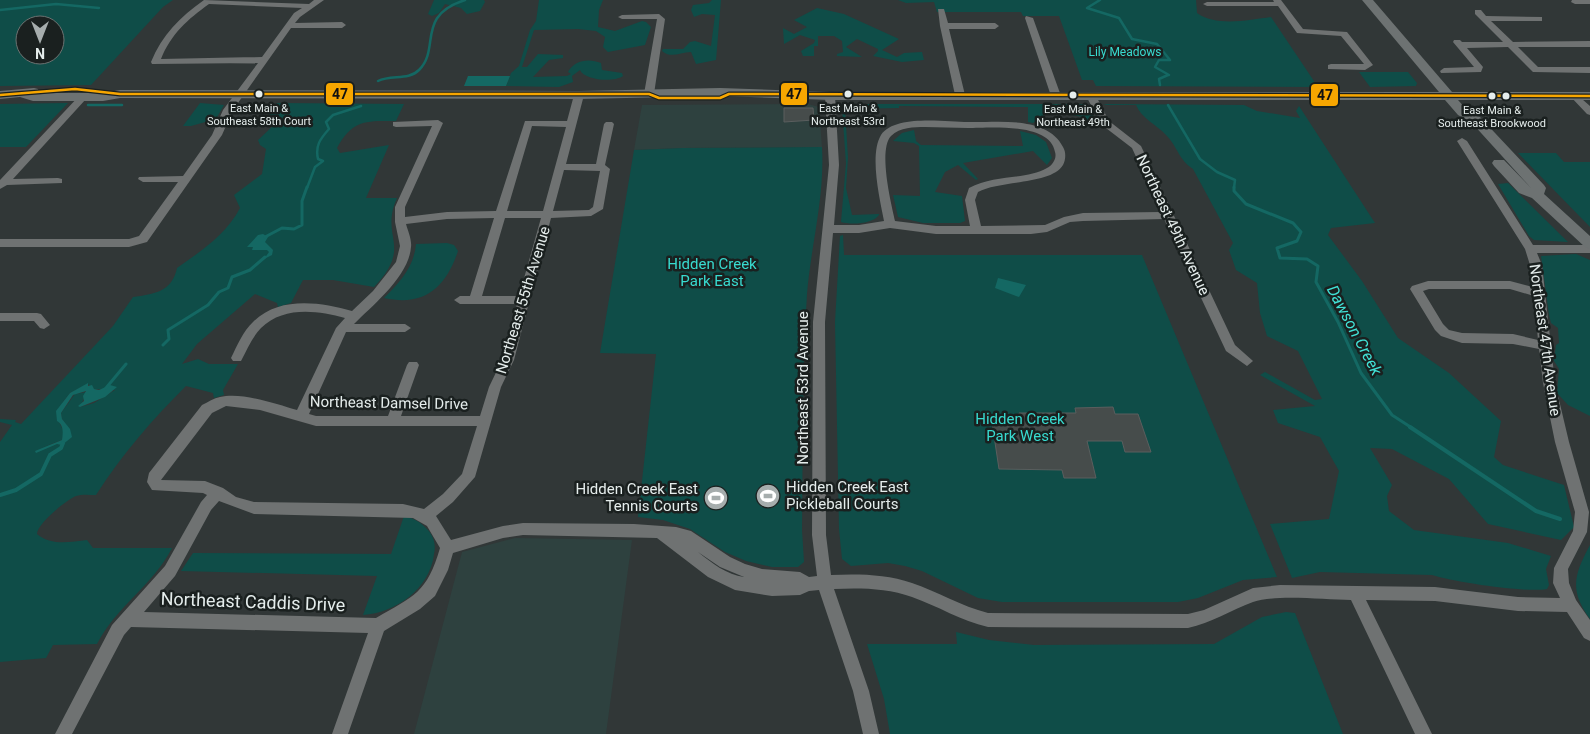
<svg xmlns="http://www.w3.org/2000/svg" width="1590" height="734" font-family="Roboto,sans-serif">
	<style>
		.built { fill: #2e413f }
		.green { fill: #0f4d48; fill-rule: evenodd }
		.water { fill: #146863 }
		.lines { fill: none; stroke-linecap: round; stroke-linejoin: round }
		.stream-far2 { stroke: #146863; stroke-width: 2.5 }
		.stream-far1 { stroke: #146863; stroke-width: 3 }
		.stream { stroke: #146863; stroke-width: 4 }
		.building { fill: #464c4b; stroke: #5a5e5e }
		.minor { fill: #6f7272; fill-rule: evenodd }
		.major { fill: #6d7272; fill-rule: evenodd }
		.bus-1-casing { stroke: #1a201f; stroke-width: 5 }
		.bus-1 { stroke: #f7a600; stroke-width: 2.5 }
		.bus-dot { fill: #e5edec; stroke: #1a201f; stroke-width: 2 }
		.labels { text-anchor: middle; stroke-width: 5; stroke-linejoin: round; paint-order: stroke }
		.far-bus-label { font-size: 11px; fill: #e5edec; stroke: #1a201f }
		.far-park-label { font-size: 12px; fill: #38dbd0; stroke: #1a201f }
		.street-label { font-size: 15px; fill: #e5edec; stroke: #1a201f }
		.park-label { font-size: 15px; fill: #38dbd0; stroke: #1a201f }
		.poi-label { font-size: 15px; fill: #e5edec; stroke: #1a201f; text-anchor: start }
		.water-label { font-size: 16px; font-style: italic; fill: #41e1d6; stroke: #1a201f }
		.near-street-label { font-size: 18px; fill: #e5edec; stroke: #1a201f }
		.line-badge { stroke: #1a201f; stroke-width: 2 }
		.pale-badge-label { font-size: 14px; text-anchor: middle; font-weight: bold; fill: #111 }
	</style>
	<rect width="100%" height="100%" fill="#313737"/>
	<path class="built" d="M808,104l11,3 3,40 -140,1 -48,2 8,-45z
		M515,538l117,2 -26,194h-192l48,-182z"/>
	<path class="green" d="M0,0h173l-10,7 -72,78 -91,1zM25,25h30v30h-30z
		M434,0h50l1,2 -5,9 -13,3 -6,-6 -16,-4 -6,9 -7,3 -4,-2z
		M539,0h64l-4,10 -1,17 17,4 27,-10 4,1 5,5 -6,18 -37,7 -5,-5 2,-10 -9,-6 -18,-2 -44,1 -12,37h5l11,-13 25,1v3l-14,2 -16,17 34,-1 4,-2 -3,-2c6,-12 21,-14 33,-9l1,7 20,3 1,3c-10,7 -39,4 -43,-6l-8,6 1,6 -14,5 -53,-1 5,-13 8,-7 11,-36 6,-9z
		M712,0h9l-5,60 -20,4 -5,-12c-11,0 -20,7 -29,-1l1,-2h20l7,-7 5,-1 16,5 4,-31 -13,-1 -8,3 -3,-7 2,-5 16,-2z
		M898,0h298l1,13c19,14 52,7 74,4l47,70 -222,-1 -3,-6h-11l-23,-64h-36l-2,-4h-84l-3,-10 -28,1z
		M817,8l27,6 55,25 -17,11 15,7 7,-4 18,-1 2,8 -22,2 -29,-6 5,-5v-2l-21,-10 -11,8 16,10 -25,-1v-2l6,-2 -1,-11 -8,-5h-16v10h-4v10h-11l-2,-5 13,-8 1,-3 -15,-5 -16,9 -1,-16 11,6 13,-7 -13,-7z
		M1359,72h49l9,11 -1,3 -46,1z
		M68,103l-42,44h-26v-43z
		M200,103l24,2 -8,14 -25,7h-8z
		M277,103l127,1 -8,17c-30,0 -43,-2 -59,27l3,5 49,-8 -23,53h31c-18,40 17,47 -23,89l-41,-7h-30l-12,23 -13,4 -1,-4 -22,-9 -58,50 -15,20 16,-5 11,5h29l-15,26 1,5 -10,3 -1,-5 -27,-7c-34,34 -64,68 -90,109 -6,0 -14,-1 -20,1 -10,4 -39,28 -39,38 14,12 33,8 50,6l6,8h79c-19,37 -56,59 -75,96l-44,1 -7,13 -46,4v-220l12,-17 -12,-3v-3l16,1 -1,2 6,2 92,-98 20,-29c21,-3 39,-5 44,-29 24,-17 49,-33 63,-60l-6,-13 28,-21 4,-25 -6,-4 -2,-5 16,-15 -11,-1zM88,384l6,5 21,1 -21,13 -14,4 7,-15 -12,2 -14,19 1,6 8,11v8l-29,10 21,-8 2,-8 -5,-10 4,-20 7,-9z
		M846,104h237l4,2 12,19h-12l-4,-8 -33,-6 -17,12 -5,-1v-15l-129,-1v2l-54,1 3,49 -2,30 6,27 27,-1v1c-6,9 -28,10 -38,7l5,-59 -4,-55z
		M1107,104l137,1 13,6 43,7 -4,-7 3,-5 76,117 -44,5 -3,7 34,46 36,57 51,35 52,48 -7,36 9,8 61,20 10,42 -13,13 -73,-16 -39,-45 -57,-30 -22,-1 22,37 -5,11 2,15 25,19 94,13 43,13 -5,13 3,16 -2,4c-23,4 -92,-7 -115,-14l-112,-3 -28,6 -22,-54 59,-5 10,-48 -19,-34 -42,-14 -5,-13 42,-4 -55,-31 5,-3 50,28 7,-1 -24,-48 -31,-15 -7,-23 -3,-30 -21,-13 -7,-20 4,-7 -40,-74c-15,-10 -15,-22 -27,-34 -9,-10 -25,-17 -30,-30h-33z
		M914,130l2,11 5,4 102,1 -3,-15 16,4 10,7 6,16 -5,7 -14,-14 -70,12 15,16 -2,1 -18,-15 -13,7 -10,20 27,4 3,25 -5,2h-37l-25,-6 -5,-22 27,1 -1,-50 -5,-3 -21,-2 9,-8z
		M822,147c3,49 -11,98 -15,147 -5,78 -4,157 -5,236l2,32 -6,5h-26l-26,-6 -21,-9 -35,-23 -27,-9 -25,-3 18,-163 -56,-1 34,-203 48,-2z
		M1518,153h38l8,9h26v65z
		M1508,183l60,59 -34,-2 -5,-4 -31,-52z
		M843,235l1,20h298l135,322 -34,3 -45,18 -20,4h-176l-24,-4 -56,-27 -17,-5 -17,-3 -37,3 -9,-7 -3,-30 -4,-207 5,-86z
		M447,243l7,2 4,6c-12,36 -33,56 -74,47 16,-16 30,-31 32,-54z
		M1576,254l14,6v156l-22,-11 -11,-12 2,-24 -8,-13 4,-3 1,-8 3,-2 -1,-15 -7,-5 -2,-8 -8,-59z
		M404,516c10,2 16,6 23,13 7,7 9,16 7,25 -4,35 -39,59 -71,61l14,-39 -196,-5 12,-18 198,1z
		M1590,545v74c-21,-29 -16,-44 0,-74z
		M1286,612l9,1 48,121h-453l-6,-35 -17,-55h90l-1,-12 33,8 45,5 180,-1 48,-27z"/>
	<path class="water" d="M468,76h42l-4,10h-42z
		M263,234l5,3 -3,5 8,8 -1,5 -8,4 5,-7 -2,-2h-15l1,-3h-6l11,-12z
		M998,278l28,7 -7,12 -24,-9z
		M88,383v3l4,-1 2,4 5,1 11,-5 7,2 -12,10 -25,10 -2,-1 6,-5 -1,-5 3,-5 -13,4 -12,18 1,6 8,10 2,8 -10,8 -5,-1 -21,9 -1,-2 27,-11c1,-7 2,-15 -5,-19l-1,-10 14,-18z"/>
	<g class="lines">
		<path class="stream-far2" d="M1100,0l-13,8 32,10 13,21 25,5 13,16h-11l-4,7 14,8
			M0,10l56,-6 43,4
			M378,81c13,-7 30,0 41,-11 22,-22 -4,-54 46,-70
			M1160,85l-1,-6 9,-4
			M88,105h34
			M1168,105l32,54 17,13 18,8 -1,8
			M307,188l8,-21 8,-6 -5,-2c-3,-13 2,-20 11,-30l-3,-7 7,-7 28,-9"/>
		<path class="stream-far1" d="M1234,187v4l12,13 47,19 8,9 -4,9 -20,7 3,10 27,1 11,7 -2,16 22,40 23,51 31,42 20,13
			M265,237l17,-9 12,1 8,-4v-24l5,-14
			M163,345l6,-6 -1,-9 40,-25 11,-13 9,-4 4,-11 18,-7 15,-13
			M106,388l20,-24"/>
		<path class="stream" d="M1410,427l126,84 24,8
			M0,495l16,-5 25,-16 9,-19 11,-7 2,-5"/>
	</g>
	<path class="building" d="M784,108h29l1,12 -30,2z
		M1113,407l2,7h23l13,38h-26l-3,-11h-35l9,37h-32l-2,-8 -63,-1 -8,-53h29l-1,-3h57l-1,-5z"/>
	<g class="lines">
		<path class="minor" d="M204,0l105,4 5,-4h10l-24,17 -5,6 47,-1 4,3 -4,3h-51l-58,82 -11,25 -75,107 -18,5h-129v-8h129l10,-3 39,-54h-35l-5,-3 1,-2 44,-1 29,-41 11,-25 35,-47 -106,1 -1,-2c11,-27 29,-45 53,-62zM209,4l93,4 -8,5 -32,44 -101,2c10,-25 27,-40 48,-55z
			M1273,0h8l22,29 44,3 26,33 -8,5 -37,-1v-4l3,-1h33l-23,-28 -44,-3 -19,-27h-71l-4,-2 4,-2h67z
			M1572,0h18v4h-15l-4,-2z
			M938,9h6l4,14h47l4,3 -4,3h-46l16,66 -2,2 -3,1 -5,-3 -15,-69z
			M1475,10h6l5,6 56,1v4h-51l22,21 77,-1v6h-72l20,20h52v6l-57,-1 -25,-25 -41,1 16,19 -2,5 -40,1 -1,-2 4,-3 30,-1 -21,-25 1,-2h6l2,2h41l-28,-28z
			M659,14l6,5 -11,75 -5,3 -5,-3 13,-75h-35l-4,-2 4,-2z
			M1026,16l7,2 28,78 -2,2 -3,1 -5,-3 -26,-78z
			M579,92l5,3 -18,69h30l8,-40 2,-2h6l2,2 -9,41 5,4 -7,40 -12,7 -40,2 -37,142 -13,27 -26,90 -22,25 -17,14 15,24 52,-14 20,-3 111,1 42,3 15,4 39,26 15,7 17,5 38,3 9,5 8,-1 -5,-41 1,-213 16,-157 -4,-69 5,-3 5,3 4,69 -5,60h25l25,-4c-4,-21 -15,-66 -3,-86 14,-21 65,-13 87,-13 29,1 79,-7 95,25 3,5 3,12 0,18 -12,20 -64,15 -85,27l-3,8 6,26 64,-1 19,-8 19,-4 78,-1 -29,-64 -30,-23 -16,-29 5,-3 5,3 13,25 32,25 94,199 18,16 -6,5 -21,-15 -62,-132 -81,2 -13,1 -23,10 -16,2h-95l-46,-6 -31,5h-26l-8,89 1,213 5,40c27,-1 55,-1 81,8 26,9 49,23 76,30l200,1 16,-4 49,-22 27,-3 155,2 83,10 42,1 -7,-15 1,-15 19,-37 2,-19 -20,-70 -12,-59 -4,-34 -26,-5 -51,-1 -21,-7 -6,-6 -25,-41 2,-3 16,-5h82l23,6 -3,-22 -5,-16 -68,-108 5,-3 5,3 66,104h57v8h-53l5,12 13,118 14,59 20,70 -2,20 -19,37 1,14 7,17 14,20v21l-6,-3 -17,-26 -49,-1 -83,-10 -69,-1 66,134h-17l-64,-134c-27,0 -73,-6 -98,2 -22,8 -42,21 -65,26l-200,-1c-27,-6 -50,-21 -76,-30 -25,-9 -52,-9 -78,-8l35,102 10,43h-16l-10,-43 -34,-101 -10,1 -9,4 -28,1 -37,-6 -27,-13 -51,-39 -134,-3 -20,3 -50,15 -5,17 -13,26 -15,13 -36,22 -36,103h-16l36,-101 -237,-6 -7,8 -52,99h-17l57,-109 53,-59 36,-64 6,-7 -4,-2 -51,-3 -5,-8 2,-9 53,-68c6,-3 12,-7 18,-8 23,-5 56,7 77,13l39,-82 9,-10c-28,-8 -62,-12 -84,10 -9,9 -14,22 -20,33h-8l-2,-3c6,-12 12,-27 22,-36 26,-26 67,-20 99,-11l21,-20 23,-29 4,-16 -5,-24v-15l37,-81 -36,1 -3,-1v-4l45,-2 5,3 -38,84v10l42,-5 49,-1 29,-90h42l7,-26zM532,126l34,1 -23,84h-36zM925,127c14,0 29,1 43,1 21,0 82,-6 87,24 2,6 -2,13 -8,16 -20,12 -52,6 -78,20l-4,12 5,26h-34l-41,-5c-4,-18 -17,-71 -4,-85 9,-9 23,-9 34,-9zM564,170l36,1 -7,36 -4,3 -36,1zM494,218l-24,78h-10l-6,4 6,4h57l-15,56 -13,27 -9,29h-79l18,-51 -2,-3h-8l-2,3 -19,51h-72l-7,-2 37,-82h59l6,-4 -6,-4h-51c19,-19 55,-48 57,-77 1,-7 -3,-16 -5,-23l41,-5zM505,218h36l-22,78h-37zM1429,289h81l24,7 4,44 -25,-6 -51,-1 -13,-3 -6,-6 -20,-33zM226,406l34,4 56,16h161l-15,48 -19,20 -19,15 -21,-5 -149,-2 -18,-5 -13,-9 -18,-7 -44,-1 51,-67zM219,501l35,13 159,4 14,8 13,22c-13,45 -26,48 -64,70l-232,-6 31,-36 36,-66zM698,552l22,15 24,10c-17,-2 -32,-14 -46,-25z
			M1575,93l15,13v9l-3,-1 -17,-18z
			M83,94l3,1v4l-73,80 45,-1 4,1v4l-55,2 -7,4v-9l80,-85z
			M0,313h37l4,1 9,11 -6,4 -4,-1 -6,-7h-34z"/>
		<path class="major" d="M1362,0h11l79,92h138v8h-132l8,9 14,8 64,68 2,3 -2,6 46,42v13l-5,-2 -53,-49 -13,-5 -25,-27 -2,-3 2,-3h10l27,28 -59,-65 -14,-8 -13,-15h-615l-110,-4 -141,3 -459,-1 -17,3h-70l-13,-4 -20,2v-8l34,-3 4,1 1,4h64l17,-3 459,1 141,-3 110,4h609z"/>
		<g class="bus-1-casing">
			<path id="bus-1" d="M0,95l75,-6 45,5h529l10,4h61l9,-4 861,2"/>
		</g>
		<use href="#bus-1" class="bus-1"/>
	</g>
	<defs>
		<g id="stadium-disc" transform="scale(1.25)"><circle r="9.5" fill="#a6adad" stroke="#1a201f"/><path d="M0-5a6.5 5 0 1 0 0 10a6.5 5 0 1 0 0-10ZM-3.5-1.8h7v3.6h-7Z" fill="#fff"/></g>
	</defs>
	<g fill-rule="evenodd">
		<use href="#stadium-disc" x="768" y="496"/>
		<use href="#stadium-disc" x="716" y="498"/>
	</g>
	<g class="bus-dot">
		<circle cx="259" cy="94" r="4.5"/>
		<circle cx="848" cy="94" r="4.5"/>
		<circle cx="1073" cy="95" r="4.5"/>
		<circle cx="1492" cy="96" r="4.5"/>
		<circle cx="1506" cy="96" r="4.5"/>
	</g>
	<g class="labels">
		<g class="far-bus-label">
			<text x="259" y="112">East Main &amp;<tspan x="259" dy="13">Southeast 58th Court</tspan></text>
			<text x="848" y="112">East Main &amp;<tspan x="848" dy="13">Northeast 53rd</tspan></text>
			<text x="1073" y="113">East Main &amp;<tspan x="1073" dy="13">Northeast 49th</tspan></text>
			<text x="1492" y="114">East Main &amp;<tspan x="1492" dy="13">Southeast Brookwood</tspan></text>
		</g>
		<g class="far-park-label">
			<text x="1125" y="56">Lily Meadows</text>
		</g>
		<g class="street-label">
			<text transform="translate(1173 225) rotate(65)" y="5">Northeast 49th Avenue</text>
			<text transform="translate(523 300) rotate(-73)" y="5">Northeast 55th Avenue</text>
			<text transform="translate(1545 340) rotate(82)" y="5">Northeast 47th Avenue</text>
			<text transform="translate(803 388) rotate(-90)" y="5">Northeast 53rd Avenue</text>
			<text transform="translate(389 403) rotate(1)" y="5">Northeast Damsel Drive</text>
		</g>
		<g class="park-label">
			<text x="712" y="269">Hidden Creek<tspan x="712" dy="17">Park East</tspan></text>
			<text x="1020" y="424">Hidden Creek<tspan x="1020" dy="17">Park West</tspan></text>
		</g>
		<g class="poi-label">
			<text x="786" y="492">Hidden Creek East<tspan x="786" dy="17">Pickleball Courts</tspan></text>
			<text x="698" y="494" text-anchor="end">Hidden Creek East<tspan x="698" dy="17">Tennis Courts</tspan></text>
		</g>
		<g class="water-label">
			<text transform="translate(1355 330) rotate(62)" y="6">Dawson Creek</text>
		</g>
		<g class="near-street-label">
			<text transform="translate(253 602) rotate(2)" y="6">Northeast Caddis Drive</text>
		</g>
	</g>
	<g class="line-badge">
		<rect x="325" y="82" width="29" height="24" rx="5" fill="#f7a600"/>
		<rect x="780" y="82" width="28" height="24" rx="5" fill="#f7a600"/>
		<rect x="1310" y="83" width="29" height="24" rx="5" fill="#f7a600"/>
	</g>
	<g class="pale-badge-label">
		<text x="340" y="99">47</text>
		<text x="794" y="99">47</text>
		<text x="1325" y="100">47</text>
	</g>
	<g transform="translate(40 40) rotate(180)"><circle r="24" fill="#1a201f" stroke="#6b7271"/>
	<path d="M0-4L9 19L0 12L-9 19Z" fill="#a6adad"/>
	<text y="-8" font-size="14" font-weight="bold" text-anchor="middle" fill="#e5edec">N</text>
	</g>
</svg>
